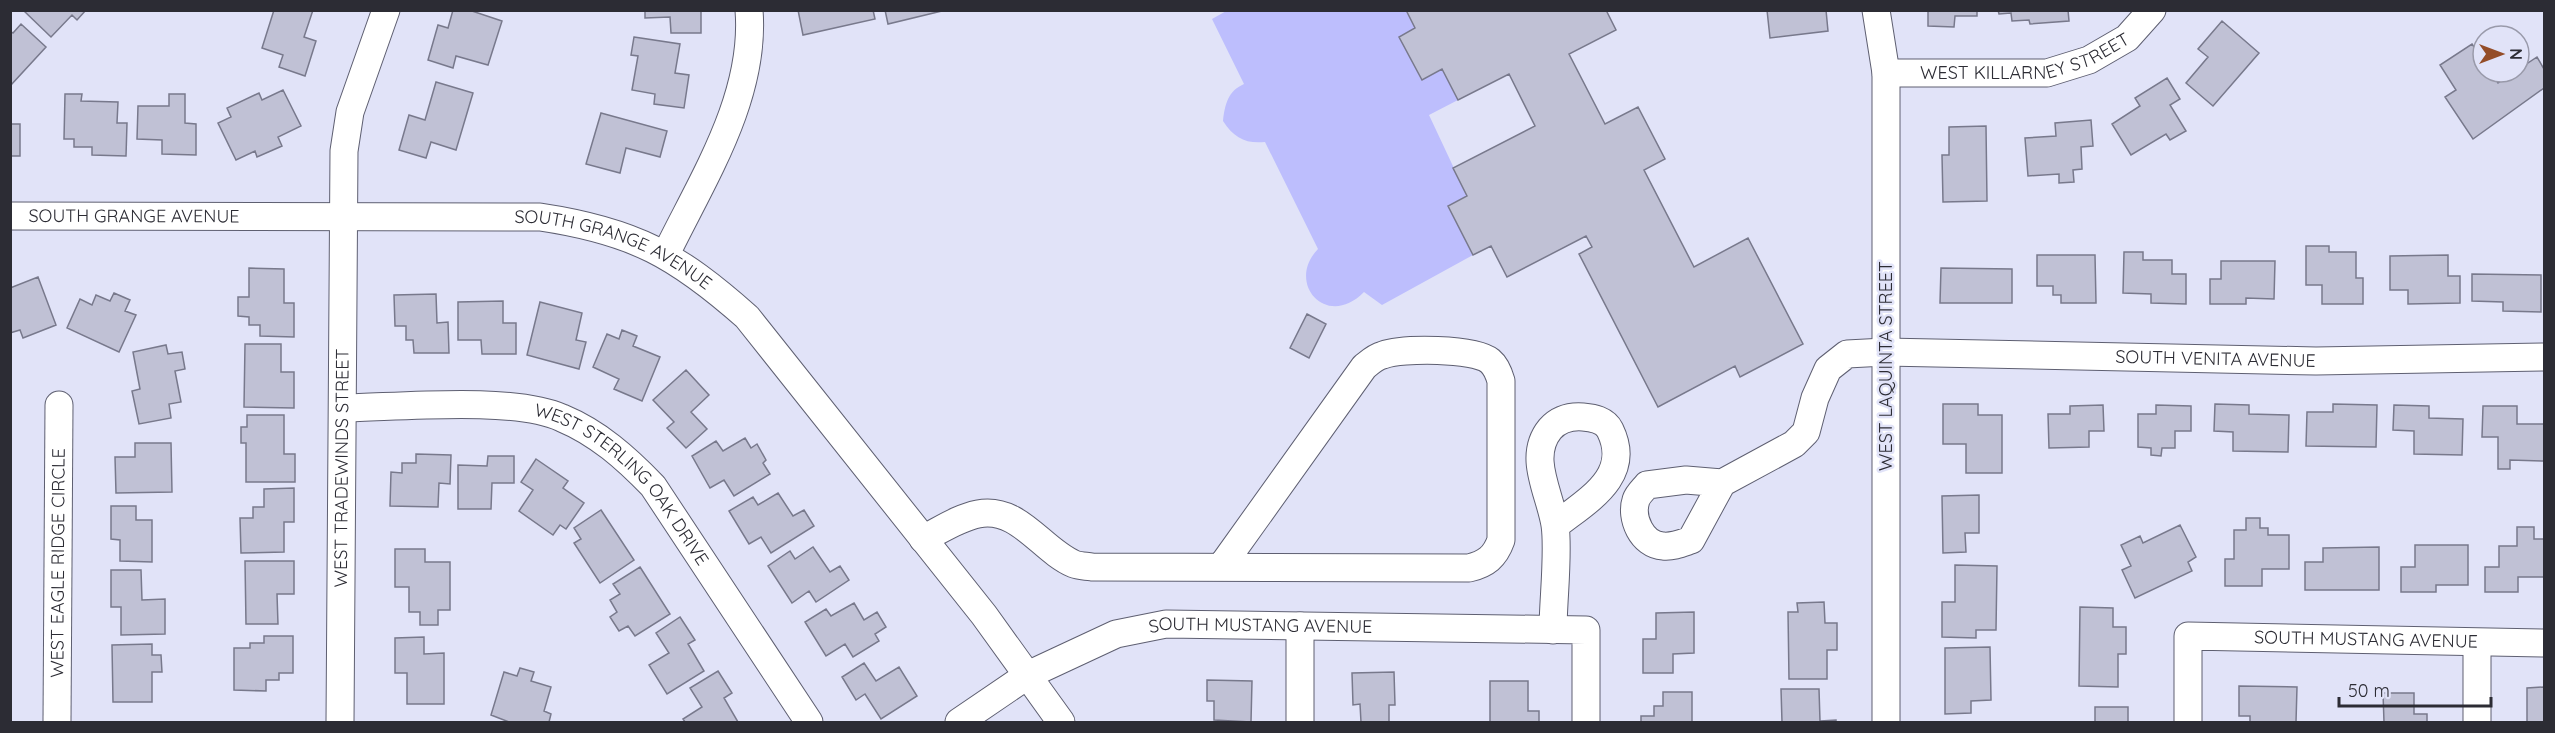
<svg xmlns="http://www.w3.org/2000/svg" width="2555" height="733" font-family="Quicksand,sans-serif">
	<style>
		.green { fill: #bdbefd }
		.building { fill: #c0c1d5; stroke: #78798c; stroke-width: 1.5 }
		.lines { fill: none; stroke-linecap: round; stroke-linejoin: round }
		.minor-casing { stroke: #5e5f71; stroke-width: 29 }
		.minor { stroke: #fff; stroke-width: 27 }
		.labels { text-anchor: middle; stroke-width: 5; stroke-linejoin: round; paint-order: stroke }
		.street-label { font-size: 18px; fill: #2c2c34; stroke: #e1e3f8 }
	</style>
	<rect width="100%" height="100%" fill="#e1e3f8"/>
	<path class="green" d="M1228,10l178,1 9,17 -15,9 21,42 21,-10 16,31 -29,15 38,81 -19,10 25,49 -91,50 -18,-13c-37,38 -79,-9 -46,-43l-53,-107c-19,2 -31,-4 -42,-21 2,-17 5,-30 21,-37l-32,-65z"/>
	<path class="building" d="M23,10h63l-9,10 -5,-5 -21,22z
		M274,10h39l-9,27 12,4 -11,35 -26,-9 4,-12 -21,-7z
		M453,10h16l33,11 -14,44 -32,-9 -3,12 -25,-8 10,-35 10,3z
		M645,10h56v23h-30l-1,-16 -25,1z
		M798,10h75l2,9 -72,16z
		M885,10h61l-58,14z
		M1406,10h200l10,20 -47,24 36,70 33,-17 27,52 -21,11 50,97 54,-29 55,106 -63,33 -5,-11 -77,41 -79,-153 13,-7 -6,-11 -79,41 -16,-31 -18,9 -25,-49 19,-10 -14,-28 82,-42 -26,-52 -51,26 -16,-31 -20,11 -23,-43 16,-9z
		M1767,10h59l2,21 -58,7z
		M1928,10h49v6h-22l-1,11 -26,-1z
		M1998,10h70l1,11 -39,3 -1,-4 -17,1 -1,-8 -12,1z
		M2222,21l37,32 -46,53 -27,-23 22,-26 -10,-8z
		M21,24l25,23 -36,39v-55l3,2z
		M634,37l46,7 -5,29 14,2 -5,33 -30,-4 1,-10 -23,-4 6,-34 -7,-1z
		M2472,44l11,16v12h8l7,11 16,-11h5v-3l18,-12 7,12v19l-71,51 -28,-42 11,-7 -16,-25z
		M2167,78l13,21 -10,6 16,26 -16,9 -4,-6 -35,21 -19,-31 28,-18 -5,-8z
		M436,82l37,11 -17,57 -25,-8 -5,16 -27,-8 10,-35 16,5z
		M283,90l18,36 -23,11 4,9 -25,11 -2,-6 -19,9 -18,-37 13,-6 -4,-9 32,-15 3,7z
		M65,94h17l-1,7 37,1 -1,21h10l-1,33 -34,-1v-8h-18v-8h-10z
		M169,94h16v29l11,1v31l-34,-1v-14l-25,-1 1,-33h31z
		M601,113l66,18 -7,26 -34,-9 -6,25 -34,-9z
		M2091,120l2,26 -12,1 1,22 -9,1 1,12 -15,1v-9l-31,2 -3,-38 31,-2 -1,-13z
		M10,124h10v32h-10z
		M1986,126l1,75 -44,1 -1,-47h7v-28z
		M2306,246h23v6h27v26h7v26h-41v-19h-16z
		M2124,252h19v8h29v14h14v30l-35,-1v-9l-28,-1z
		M2037,255h58l1,48h-35v-8h-8v-9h-16z
		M2448,255v21h12v27l-52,1v-14h-18v-34z
		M2221,261h54l-1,38 -28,-1v6h-36v-25h11z
		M249,268l35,1v34h10v34l-34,-1v-11h-11v-8l-11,-1v-19h11z
		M1941,268l71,1v34h-72z
		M2472,274l69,1v37l-38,-1v-9l-31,-1z
		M38,277l18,48 -33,13 -3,-8 -10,3v-45z
		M114,293l16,7 -5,11 11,4 -17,37 -52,-24 13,-29 12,6 4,-10 14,6z
		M436,294l1,29 11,-1 1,31h-35l-1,-13h-7v-14h-11l-1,-31z
		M503,301v22h13v31h-34l-1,-14h-23v-38z
		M540,302l42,11 -6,27 10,2 -7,27 -52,-14z
		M1307,314l19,10 -17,34 -19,-10z
		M622,330l15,6 -4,10 27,11 -18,44 -28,-12 5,-10 -26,-12 14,-33 12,5z
		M245,344h36v28h13v36l-50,-1z
		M166,345l2,9 14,-2 3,17 -10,2 6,31 -12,2 2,14 -32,6 -7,-33 8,-2 -7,-37z
		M686,370l23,25 -18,17 16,17 -21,19 -19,-20 7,-6 -21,-22z
		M1943,404h35v11h24v58h-36v-29h-23z
		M2215,404l34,1v9l40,1 -1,37 -55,-1v-19l-19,-1z
		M2333,404l44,1 -1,42 -70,-1 1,-34h26z
		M2103,405l1,26h-15v16l-40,1 -1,-34h22v-8z
		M2156,405l35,1v25h-16v17h-13l-1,8 -10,-1v-7l-13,-1v-33h18z
		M2394,405l35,1v12l34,1 -1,36 -48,-1v-23l-21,-1z
		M2483,406h34v18h27v37l-34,-1v9h-12v-32h-16z
		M247,415h37v39h11v28h-49v-39h-5v-16h6z
		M745,438l6,10 6,-4 9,16 -3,3 7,11 -36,22 -10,-16 -14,8 -18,-32 24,-15 7,10z
		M135,443h36l1,49 -56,1 -1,-36h20z
		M416,454l35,1 -1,29 -11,-1 -1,24 -48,-1 1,-34 11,1v-10h14z
		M488,456h26v27h-22l-1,26h-33v-44l29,1z
		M536,459l32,22 -5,7 21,15 -18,26 -6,-4 -7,10 -34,-24 14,-21 -12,-8z
		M294,488v34h-10v30l-43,1 -1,-35h13v-11h11v-18z
		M778,493l15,23 11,-6 10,16 -43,27 -10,-16 -12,7 -20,-33 24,-14 5,8z
		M1979,495v38h-14l1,19 -23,1 -1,-57z
		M111,506h25v14h16v42l-32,-1v-21l-9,-1z
		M601,510l33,50 -34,23 -26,-40 7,-4 -7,-11z
		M2246,518h14v10h8v7h21v34h-27v17h-37v-27h9v-29h12z
		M2180,525l16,32 -8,5 4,9 -57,27 -13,-28 9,-4 -10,-21 19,-9 3,7z
		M2517,527h17v12h10v38h-26v15h-33v-25h14v-21h18z
		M2415,545h53v40h-32v7h-35v-25h14z
		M813,547l17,25 10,-6 9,14 -33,22 -7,-11 -17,12 -24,-37 22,-15 5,8z
		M2379,547v43h-74v-28h18v-14z
		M395,549h30v13h25v48h-12v15h-18v-13h-11v-25h-14z
		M245,561h49v33h-17l1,30h-32z
		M1955,565l42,1 -1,64h-20v8l-34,-1v-35h13z
		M640,567l30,47 -35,22 -7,-10 -9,5 -9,-14 7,-5 -7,-12 10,-6 -7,-10z
		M111,570h30l1,30 23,-1v35l-44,1v-28h-10z
		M1824,602l1,21h12v27h-10v29h-38l-1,-67h10l-1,-9z
		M854,603l10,17 13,-8 9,15 -11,7 4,7 -26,16 -8,-13 -19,12 -21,-34 21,-13 5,7z
		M2080,607l33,1v19h13v27h-8v33l-39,-1z
		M1694,612v41l-21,1v19h-30v-34h13v-26z
		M680,617l15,23 -7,4 16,27 -37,23 -18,-29 20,-12 -13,-20z
		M264,636h29v37h-14v7h-13v11l-32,-1v-42h16v-5h14z
		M424,637v17l20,-1v51h-37v-31h-12v-35z
		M152,644v11h9l1,17h-10v30h-39l-1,-57z
		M1990,647l1,53 -20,1v12l-26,1v-66z
		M864,663l12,18 23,-14 18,29 -36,23 -16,-25 -9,6 -14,-23z
		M520,668l14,4 -3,9 20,6 -7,24 7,3 -2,8h-40l-18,-7 13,-43 13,4z
		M718,671l14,22 -8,5 14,24h-53l-2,-3 19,-12 -12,-19z
		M1394,672l1,33h-6v17h-28l-1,-18 -7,1 -1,-32z
		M1207,680l45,1 -1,41 -37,-2v-19h-7z
		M1490,681h38v30h11v11h-49z
		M2239,686l58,1 -1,35h-46v-6h-11z
		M2544,687v35h-17v-34z
		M1781,689h38l1,32 16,-1v2h-54z
		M1663,692h29v30h-51v-6h13v-10h9z
		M2383,693h31v21h13v8h-43z
		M2095,707h33v15h-33z"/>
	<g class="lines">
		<g class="minor-casing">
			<g id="minor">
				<path d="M1876,10l10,63v649"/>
				<path id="s1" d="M1886,73h161l42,-13 38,-22 25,-28"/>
				<path id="s2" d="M10,216l530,1c94,14 137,38 207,100l237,298 77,107"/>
				<path d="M666,254c37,-76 90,-157 83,-244"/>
				<path id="s3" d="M344,408c56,-1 169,-12 218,10 36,15 64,40 91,68l156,236"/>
				<path id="s4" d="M1722,483l-31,57c-9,3 -18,7 -28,6 -21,-1 -33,-28 -27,-46 2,-6 8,-11 11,-15l39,-5 36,3 72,-39 12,-12 9,-34 13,-29 19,-15 38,-2 431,9 228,-4"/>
				<path d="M923,539c18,-9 35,-21 55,-25 41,-8 63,36 96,50 5,2 12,2 18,3l377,1c17,-4 26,-11 32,-28v-159c-2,-7 -5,-15 -11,-20 -16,-13 -88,-13 -107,-6 -8,2 -13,7 -19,12l-143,200"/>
				<path d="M1553,630c0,-29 6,-78 2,-105 -5,-32 -28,-68 -5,-96 9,-10 20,-13 33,-12 11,1 22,3 27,13 23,47 -24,71 -55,96"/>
				<path d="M2477,644v78"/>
				<path id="s5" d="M57,722l2,-317"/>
				<path id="s6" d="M340,722l4,-571 6,-39 36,-102"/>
				<path id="s7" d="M959,722l69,-47 88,-41 50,-10 420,6v92"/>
				<path d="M1300,722v-96"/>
				<path id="s8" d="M2188,722v-86l356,7"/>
			</g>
		</g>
		<use href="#minor" class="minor"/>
	</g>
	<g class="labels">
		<g class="street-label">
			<text dy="6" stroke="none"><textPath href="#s1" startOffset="142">WEST KILLARNEY STREET</textPath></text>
			<text dy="6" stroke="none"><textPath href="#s2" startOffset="124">SOUTH GRANGE AVENUE</textPath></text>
			<text dy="6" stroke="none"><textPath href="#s2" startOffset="610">SOUTH GRANGE AVENUE</textPath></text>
			<text dy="6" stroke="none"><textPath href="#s4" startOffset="807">SOUTH VENITA AVENUE</textPath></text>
			<text transform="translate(1886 366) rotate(-90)" y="6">WEST LAQUINTA STREET</text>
			<text dy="6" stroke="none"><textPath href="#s6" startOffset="254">WEST TRADEWINDS STREET</textPath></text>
			<text dy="6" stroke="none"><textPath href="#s3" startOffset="309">WEST STERLING OAK DRIVE</textPath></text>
			<text dy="6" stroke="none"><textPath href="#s5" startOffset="159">WEST EAGLE RIDGE CIRCLE</textPath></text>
			<text dy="6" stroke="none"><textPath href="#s7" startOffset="326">SOUTH MUSTANG AVENUE</textPath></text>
			<text dy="6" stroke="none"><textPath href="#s8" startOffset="264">SOUTH MUSTANG AVENUE</textPath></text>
		</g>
	</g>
	<rect width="2555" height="733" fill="none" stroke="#2c2c34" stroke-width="24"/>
	<g transform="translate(2501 54) rotate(90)"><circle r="28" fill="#e1e3f8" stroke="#999aaa" stroke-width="1.5"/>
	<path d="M0-4.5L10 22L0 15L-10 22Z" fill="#944d28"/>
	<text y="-9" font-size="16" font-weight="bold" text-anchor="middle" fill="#2c2c34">N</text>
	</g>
	<path d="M2339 697v9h152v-9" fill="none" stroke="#2c2c34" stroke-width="3"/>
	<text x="2348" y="697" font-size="18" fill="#2c2c34" stroke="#e1e3f8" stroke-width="4.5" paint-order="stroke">50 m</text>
</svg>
